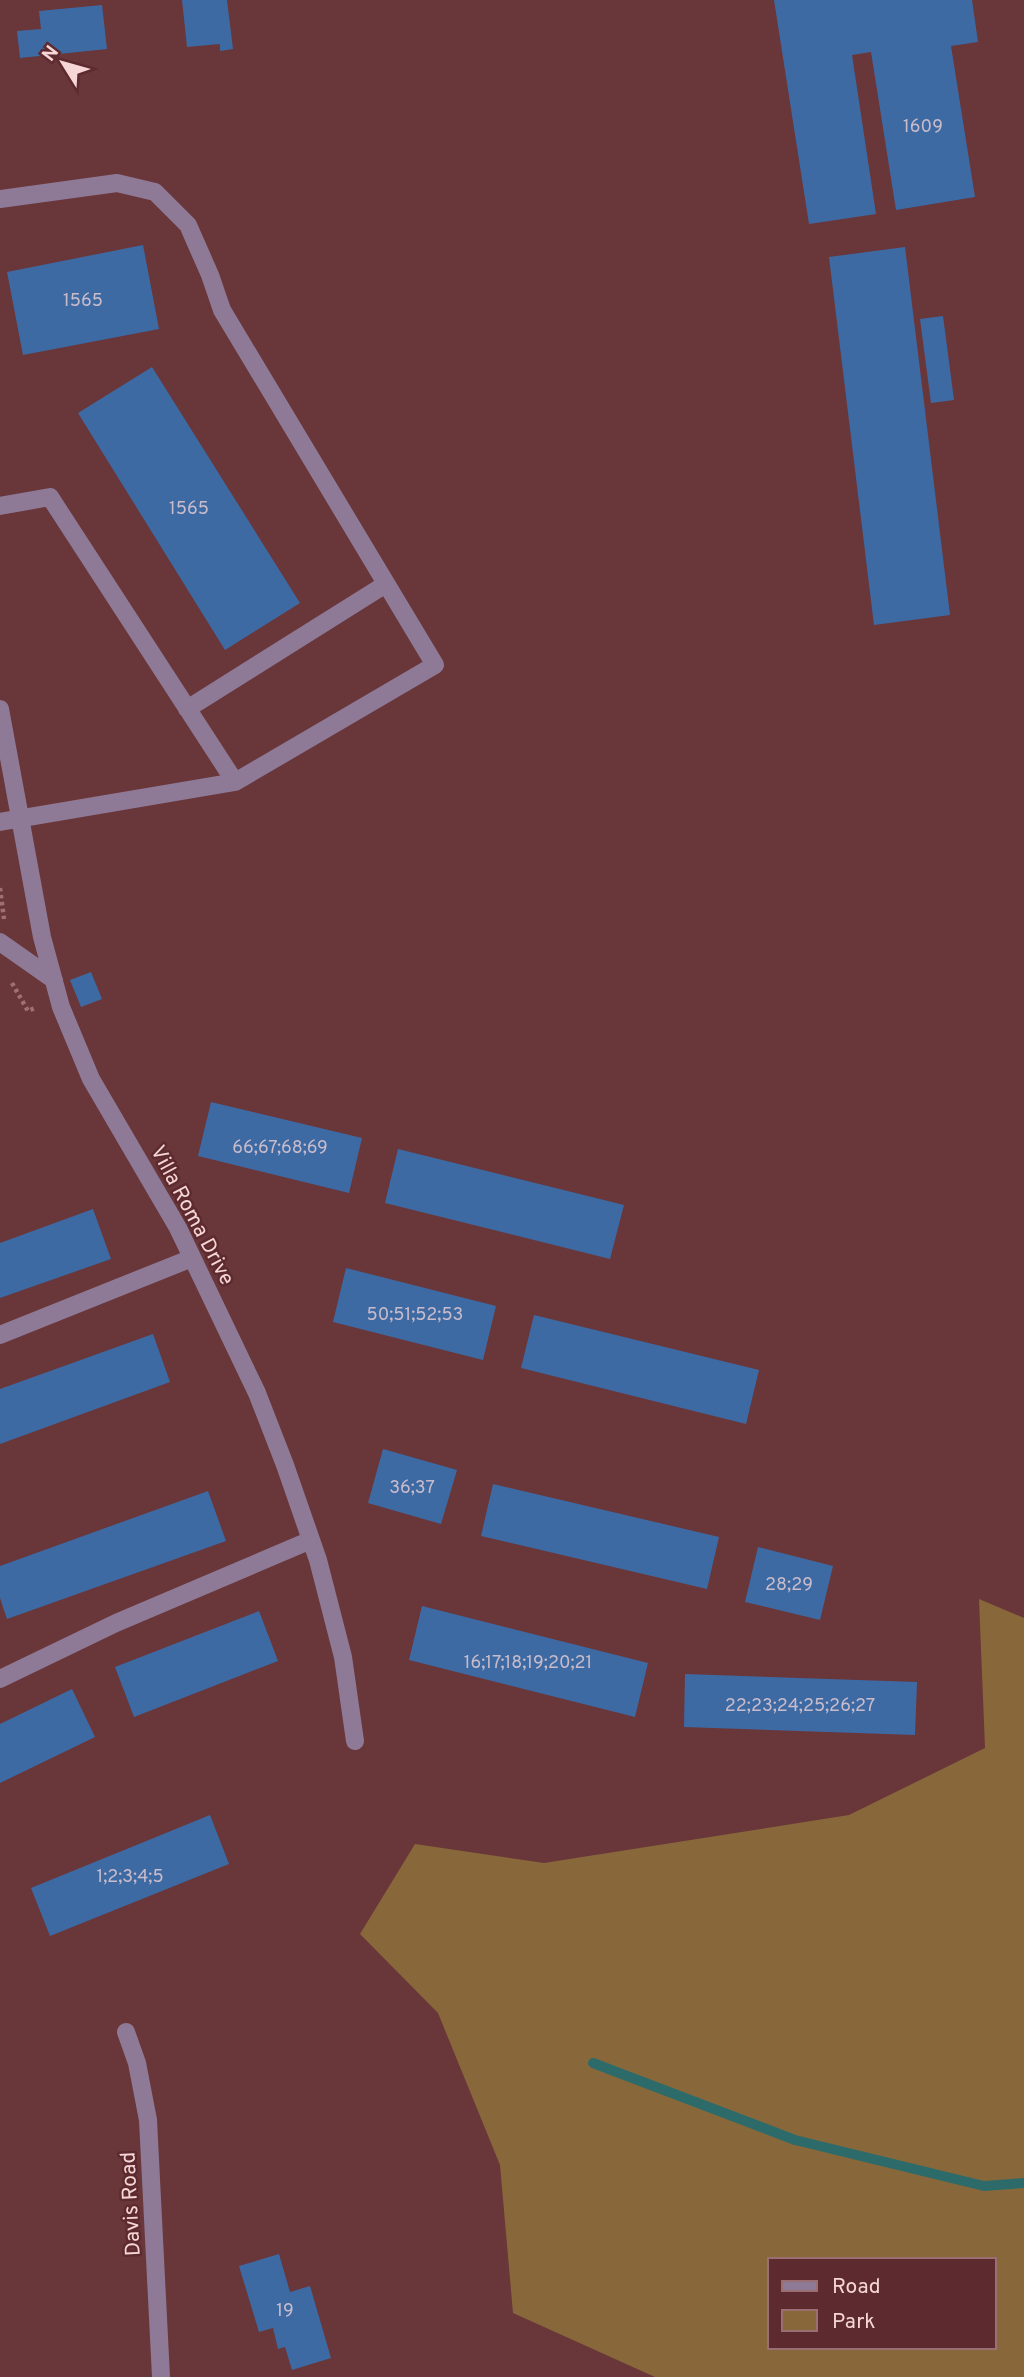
<svg xmlns="http://www.w3.org/2000/svg" width="1024" height="2377" font-family="Overpass,sans-serif">
	<style>
		.green { fill: #88683a; fill-rule: evenodd }
		.lines { fill: none; stroke-linecap: round; stroke-linejoin: round }
		.stream { stroke: #2d6b6b; stroke-width: 10 }
		.building { fill: #3e6aa4 }
		.path { stroke: #9d7174; stroke-width: 4.5; stroke-dasharray: 3.5 3.5; stroke-linecap: butt }
		.minor { stroke: #8e7a96; stroke-width: 18 }
		.labels { text-anchor: middle; stroke-width: 5; stroke-linejoin: round; paint-order: stroke }
		.number-label { font-size: 18px; fill: #c8bbca }
		.street-label { font-size: 21px; fill: #f6d6d6; stroke: #5d2b2f }
	</style>
	<rect width="100%" height="100%" fill="#69363a"/>
	<path class="green" d="M979,1599l45,19v759h-369l-142,-64 -13,-148 -62,-152 -78,-79 55,-90 129,19 305,-48 136,-67zM770,2260h224v87h-224z"/>
	<g class="lines">
		<path class="stream" d="M593,2063l202,77 189,46 40,-3"/>
	</g>
	<path class="building" d="M182,0h45l6,49 -13,2v-7l-33,3z
		M774,0h198l6,42 -27,4 24,151 -79,13 -25,-158 -19,3 24,159 -67,10z
		M102,5l5,44 -87,9 -3,-27 24,-2 -2,-18z
		M143,245l16,84 -136,26 -16,-83z
		M905,247l45,368 -76,10 -45,-368z
		M943,316l11,84 -23,3 -11,-84z
		M152,367l148,236 -75,47 -147,-237z
		M91,972l11,27 -21,8 -11,-27z
		M211,1102l151,36 -13,55 -151,-37z
		M398,1149l226,56 -14,54 -225,-56z
		M93,1209l18,50 -111,39v-55z
		M346,1268l150,38 -13,54 -150,-38z
		M534,1315l225,55 -13,54 -225,-56z
		M153,1334l17,48 -170,62v-55z
		M383,1449l74,21 -16,54 -73,-21z
		M493,1484l226,53 -12,52 -226,-53z
		M208,1491l18,50 -219,78 -7,-21v-32z
		M758,1547l75,19 -13,54 -75,-18z
		M422,1606l226,57 -13,54 -226,-57z
		M259,1611l19,50 -144,56 -19,-50z
		M685,1674l232,8 -2,53 -231,-8z
		M72,1689l23,48 -95,46v-59z
		M210,1815l19,49 -179,72 -19,-48z
		M279,2254l11,38 20,-6 21,72 -39,12 -7,-23 -7,2 -5,-21 -14,4 -20,-66z"/>
	<g class="lines">
		<path class="path" d="M0,888l4,31
			M12,983l16,28 7,-3"/>
		<path class="minor" d="M0,199l117,-16 38,9 33,33 22,50 12,35 213,355 -200,117 -235,40
			M0,506l50,-9 185,285
			M0,709l42,228 19,70 30,72 87,149 79,165 28,72 33,95 25,97 12,84
			M187,709l199,-125
			M0,942l54,38
			M0,1335l192,-77
			M0,1679l116,-56 195,-83
			M126,2032l11,31 11,57 13,257"/>
	</g>
	<g class="labels">
		<g class="number-label">
			<text x="923" y="132">1609</text>
			<text x="83" y="306">1565</text>
			<text x="189" y="514">1565</text>
			<text x="280" y="1153">66;67;68;69</text>
			<text x="415" y="1320">50;51;52;53</text>
			<text x="412" y="1493">36;37</text>
			<text x="789" y="1590">28;29</text>
			<text x="528" y="1668">16;17;18;19;20;21</text>
			<text x="800" y="1711">22;23;24;25;26;27</text>
			<text x="130" y="1882">1;2;3;4;5</text>
			<text x="285" y="2316">19</text>
		</g>
		<g class="street-label">
			<text transform="translate(193 1215) rotate(62)" y="7">Villa Roma Drive</text>
			<text transform="translate(130 2204) rotate(-93)" y="7">Davis Road</text>
		</g>
	</g>
	<rect x="768" y="2258" width="228" height="91" fill="#5d2b2f" stroke="#9a6f72" stroke-width="2"/>
	<rect x="782" y="2281" width="35" height="10" fill="#8e7a96" stroke="#9a6f72" stroke-width="2"/>
	<text x="832" y="2293" font-size="21" fill="#f6d6d6">Road</text>
	<rect x="782" y="2310" width="35" height="21" fill="#88683a" stroke="#9a6f72" stroke-width="2"/>
	<text x="832" y="2328" font-size="21" fill="#f6d6d6">Park</text>
	<g transform="translate(63 63) rotate(307)" stroke="#5d2b2f" stroke-width="5" paint-order="stroke">
	<path d="M0-5L12 26L0 18L-12 26Z" fill="#f6d6d6"/>
	<text y="-10" font-size="19" font-weight="bold" text-anchor="middle" fill="#f6d6d6">N</text>
	</g>
</svg>
